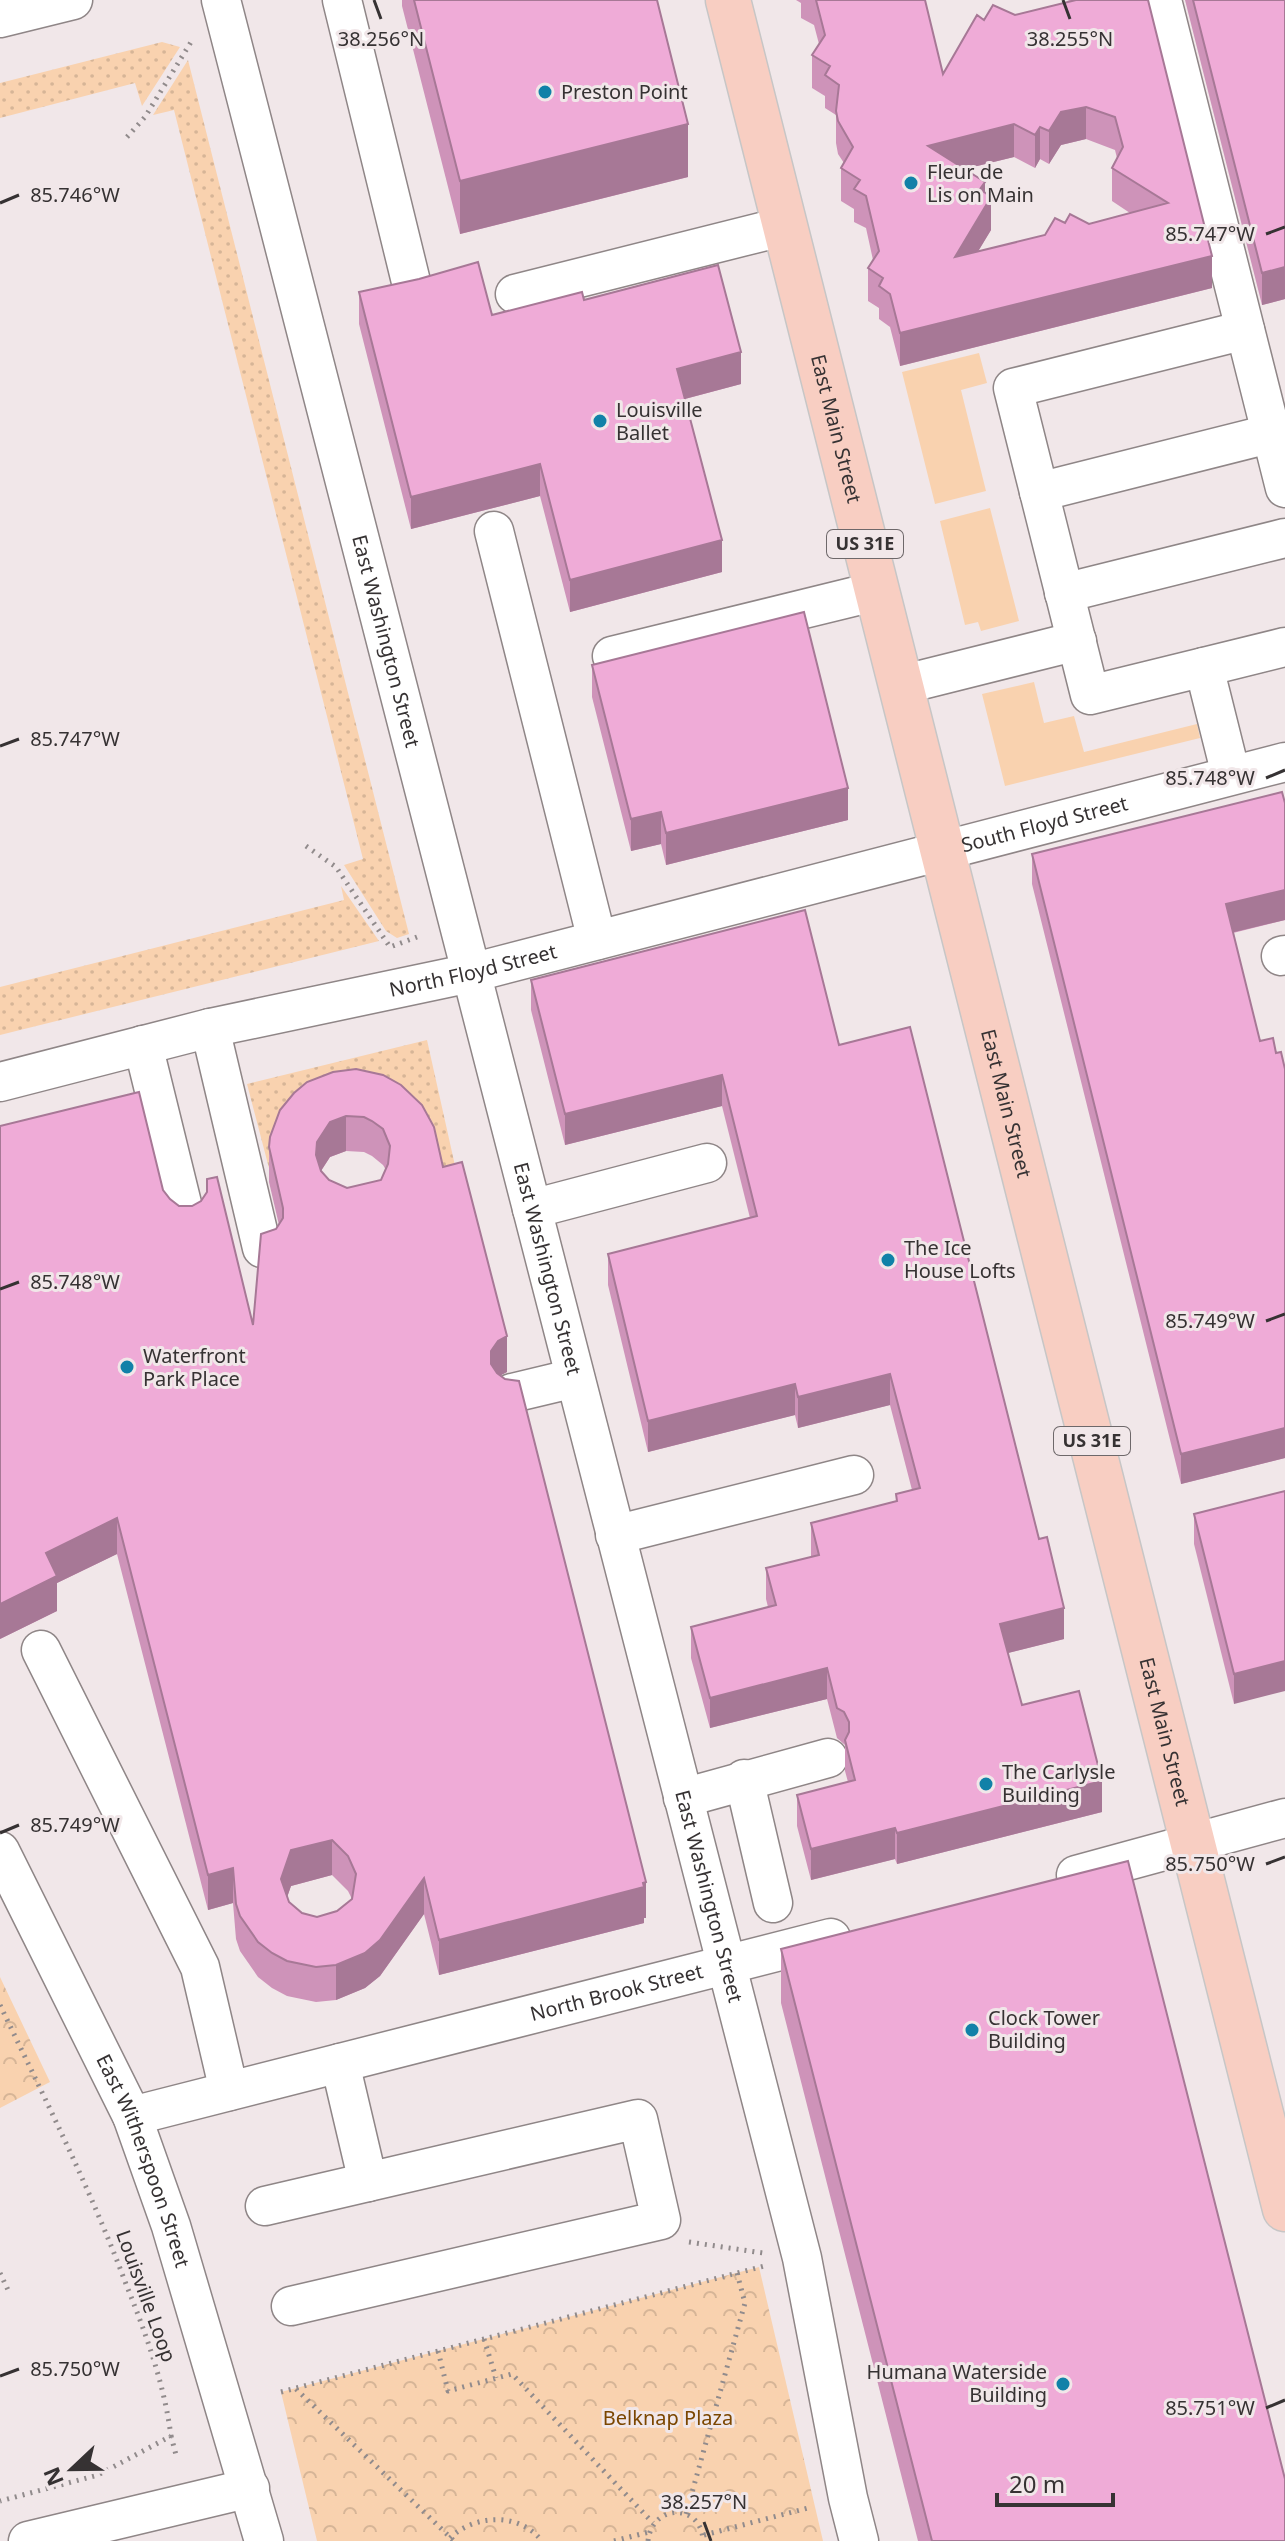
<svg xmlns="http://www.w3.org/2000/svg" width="1285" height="2541" font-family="'Noto Sans',sans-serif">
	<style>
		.grass { fill: url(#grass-dots) }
		.park { fill: url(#park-crowns) }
		.garden { fill: #f9d2af }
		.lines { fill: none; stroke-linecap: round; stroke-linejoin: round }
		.minor-casing { stroke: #8f8687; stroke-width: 41 }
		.major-casing { stroke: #c7c6c6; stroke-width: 47 }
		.path { stroke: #918b8c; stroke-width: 5; stroke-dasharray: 2 6; stroke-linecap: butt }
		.minor { stroke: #fff; stroke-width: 38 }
		.major { stroke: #f8cec2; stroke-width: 44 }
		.wall { fill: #ce93b9; fill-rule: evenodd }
		.shaded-wall { fill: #a77896 }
		.building { fill: #efabd7; stroke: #a77896; stroke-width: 2; fill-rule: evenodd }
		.ticks { fill: none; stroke: #363233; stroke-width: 3 }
		.poi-dot { fill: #1181a8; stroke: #f1e7e9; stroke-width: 3 }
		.labels { text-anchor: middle; stroke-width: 6; stroke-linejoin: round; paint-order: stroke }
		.shield { fill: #f1e7e9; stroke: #6e686a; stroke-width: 2 }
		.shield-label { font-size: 18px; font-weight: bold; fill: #363233 }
		.poi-label { font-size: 20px; fill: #363233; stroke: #f1e7e9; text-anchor: start }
		.street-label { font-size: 20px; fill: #363233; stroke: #f1e7e9 }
		.park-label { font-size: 20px; fill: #7b4600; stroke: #f1e7e9 }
		.ticks-label { font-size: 20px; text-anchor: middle; fill: #363233; stroke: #f1e7e9; stroke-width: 6; stroke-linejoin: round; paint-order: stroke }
	</style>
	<defs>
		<pattern id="grass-dots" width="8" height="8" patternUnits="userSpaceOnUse" patternTransform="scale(2)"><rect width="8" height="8" fill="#f9d2af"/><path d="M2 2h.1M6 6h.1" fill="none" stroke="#d6b597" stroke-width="1.8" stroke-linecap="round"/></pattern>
		<pattern id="park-crowns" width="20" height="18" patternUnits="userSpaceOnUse" patternTransform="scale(2)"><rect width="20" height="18" fill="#f9d2af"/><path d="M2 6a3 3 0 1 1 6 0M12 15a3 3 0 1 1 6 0" fill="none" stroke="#d6b597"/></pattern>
	</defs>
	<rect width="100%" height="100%" fill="#f1e7e9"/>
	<path class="grass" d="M162,42l18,5 -38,59 -7,-23 -135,35v-35z
		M188,60l221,874 -12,4 -11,-7 -42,-66 19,-6 -189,-749 -21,5z
		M341,886l38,55 -379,94v-48l344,-87z
		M427,1040l35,157 -61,-77 -131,52 -23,-88z"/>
	<path class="park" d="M0,1977l50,105 -50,26z
		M759,2267l64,274h-506l-36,-149z"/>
	<path class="garden" d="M979,353l8,30 -26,7 25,101 -51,13 -33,-132z
		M990,508l29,113 -38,10 -3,-9 -13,3 -25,-104z
		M1034,682l10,41 30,-7 10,36 113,-28 3,14 -195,48 -23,-92z"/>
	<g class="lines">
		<g class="minor-casing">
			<g id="minor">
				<path id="s1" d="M221,0l581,2258 46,240 11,43"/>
				<path d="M342,0l71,290"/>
				<path d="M1162,0l123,488"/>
				<path d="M0,18l73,-18"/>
				<path d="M515,294l270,-68"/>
				<path d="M1039,492l246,-62"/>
				<path d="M494,531l103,409"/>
				<path d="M1064,593l221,-55"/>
				<path d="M612,656l265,-65"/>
				<path d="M1204,667l-114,28 -77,-307 232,-58"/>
				<path d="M901,685l176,-44"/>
				<path d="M1231,775l-27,-108 81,-20"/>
				<path d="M1281,956l4,-1"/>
				<path d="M210,1028l52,220"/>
				<path d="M143,1045l43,175"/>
				<path id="s2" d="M0,1082l210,-54 261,-55 814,-211"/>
				<path d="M532,1209l175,-46"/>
				<path d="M512,1393l63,-15"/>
				<path d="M615,1535l239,-60"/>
				<path d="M41,1650l159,317 29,124"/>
				<path d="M744,1779l29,124"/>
				<path d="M683,1798l145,-40"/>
				<path id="s3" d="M0,1851l132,265 39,110 93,315"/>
				<path d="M1076,1875l209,-57"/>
				<path id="s4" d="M132,2116l699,-178"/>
				<path d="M265,2206l103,-24"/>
				<path d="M291,2306l370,-86 -23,-101 -270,63 -28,-119"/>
				<path d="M28,2541l222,-53"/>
			</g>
		</g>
		<g class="major-casing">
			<g id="major">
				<path id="s5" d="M728,0l557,2209"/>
			</g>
		</g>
		<path class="path" d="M127,137l18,-20 46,-75
			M306,846l30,21 54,80 27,-10
			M0,2005c44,92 90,183 126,279 20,50 38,99 45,152l-73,39 -98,26
			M689,2242l74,11
			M0,2273l8,17
			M484,2339l12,39
			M438,2351l10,40 64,-17 141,149
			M296,2389l158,152
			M281,2392l483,-126
			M171,2436l5,19
			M686,2514l59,-211 -8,-30
			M704,2535l108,-28
			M450,2538c25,-24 69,-26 92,3
			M614,2541l35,-9
			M648,2541c4,-38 54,-38 55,0"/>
		<use href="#minor" class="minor"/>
		<use href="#major" class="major"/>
	</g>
	<path class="wall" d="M402,0h255l31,177 -228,57 -58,-228z
		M796,0h129l18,74 41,-54 31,-5 55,-14 -3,-1h81l64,288 -312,78 -10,-39 -11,-8v-11l-11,-7v-33l5,-8 -7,-32 -12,-6v-13l-13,-8v-33l3,-5 -6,-9 -2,-11v-28l-11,-7v-12l-13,-8v-33l7,-11 -5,-19 -13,-7v-15zM1086,139l29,11 2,8 -5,10v33l18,12 -41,11 -24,-1 -20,12 -67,16 13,-21 -6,-38 -20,-23 49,-12 21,11 5,-9 9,5 12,-19z
		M1185,0h100v299l-23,6z
		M359,292l133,23 92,-15 157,84 -56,15 37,173 -152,40 -30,-116 -129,33 -52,-205z
		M592,665l256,155 -182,45 -5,-21 -30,7 -39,-154z
		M1032,854l253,66 -52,13 27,108 16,12 9,16v389l-104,26 -149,-600z
		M531,980l308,65 225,594 -56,14 14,52 80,107 -205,52 -2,-5 -84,21 -14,-54v-31l51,-13 -3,-11v-26l-8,-7 -10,-39 -117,29 -19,-70v-31l77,-20 -2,-8v-31l45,-11v-34l85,-22v-7l16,-4 -22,-85 -92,23 -3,-13 -147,37 -40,-167v-31l142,-36 -28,-112 -157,39 -34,-135z
		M333,1072l110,95 64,205 -7,3 146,543h-2v5l-205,52 -15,-61 -44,62 -15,12 -29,12 -20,2 -29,-6 -15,-8 -14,-11 -18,-26 -4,-12 -3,-36 -25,7 -91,-356 -60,29v28l-57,28 163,-449 90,135 23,-96 3,-4 -10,-43v-35zM346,1151l18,1 8,4 11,9 3,5 -5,10 -34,8 -18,-8 -8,-9 9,-14zM332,1875l16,16 4,8 -15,12 -20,6 -15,-4 -13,-11 -2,-5 4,-11z
		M1285,1491l-51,213 -40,-160v-30z
		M781,1949l504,592h-367l-137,-538z"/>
	<path class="shaded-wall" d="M1086,107v32l-25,6 -12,19v-33l12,-19z
		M688,124v53l-228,57v-53z
		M1014,124v33l-86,21v-32z
		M1040,127v32l-5,9v-33z
		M985,182v26l6,-11v33l-36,60v-33l25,-68z
		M1212,256v32l-312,78v-33z
		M1285,267v32l-23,6v-32z
		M741,352v32l-64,17v-32z
		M540,464v32l-129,33v-32z
		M722,540v32l-152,40v-32z
		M848,788v32l-182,45v-32z
		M661,812v32l-30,7v-32z
		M1285,890v30l-59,14v-30z
		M722,1075v31l-157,39v-31z
		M346,1116v35l-16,6 -13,20 -1,-22 1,-13 13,-20z
		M507,1336v36l-9,5 -7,9v-35l7,-10z
		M890,1374v31l-92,23v-31z
		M795,1384v31l-147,37v-31z
		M1285,1428v30l-104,26v-30z
		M117,1518v36l-60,29v28l-57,28v-35l46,-51z
		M1064,1608v31l-64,16v-31z
		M1285,1661v30l-51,13v-30z
		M827,1668v31l-117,29v-30z
		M1102,1781v31l-205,52v-31z
		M895,1828v31l-84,21v-31z
		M332,1840v35l-41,11 -10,29v-36l10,-29z
		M233,1868v35l-25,7v-35z
		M424,1878v36l-44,62 -15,12 -29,12v-35z
		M646,1882v36h-2v5l-205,52v-35z"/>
	<path class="building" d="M414,0h243l31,124 -228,57z
		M816,0h109l18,74 34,-59 7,5 9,-15 22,10 61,-15h72l64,256 -312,77 -10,-39 -11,-8 4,-8 -15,-10 11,-17 -13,-55 -12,-7 6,-9 -19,-12 12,-21 -15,-26 -2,-10 3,-26 -14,-10 5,-9 -18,-11 13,-20zM1086,107l29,10 8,30 -11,21 56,35 -79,21 -19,-10 -5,9 -10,-5 -10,17 -90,22 36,-60 -11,-8 5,-7 -57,-36 86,-22 21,11 5,-8 9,4 12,-19z
		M1193,0h92v267l-23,6z
		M478,262l14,53 90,-23 2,8 134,-35 23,87 -64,17 45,171 -152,40 -30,-116 -129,33 -52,-205 60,-13z
		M804,612l44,176 -182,45 -5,-21 -30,7 -39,-154z
		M1282,792l3,11v87l-59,14 34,137 13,-3 3,15 5,-1 4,17v359l-104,26 -149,-600z
		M805,910l34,135 71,-18 129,512 8,-2 17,71 -64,16 22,81 57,-14 23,90 -205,52 -2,-5 -84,21 -14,-54 58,-15 -10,-40 4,-8v-10l-5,-10 -7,-4 -10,-40 -117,30 -19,-71 85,-22 -10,-37 53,-13 -8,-32 86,-22 -1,-7 24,-6 -30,-114 -92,23 -3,-13 -147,37 -40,-167 149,-38 -35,-141 -157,39 -34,-134z
		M356,1069l27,6 18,10 21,20 12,22 9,40 19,-5 45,174 -9,5 -7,10v13l6,9 8,6 14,2 127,501 -3,1 1,4 -205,53 -15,-62 -44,62 -15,13 -29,12 -20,2 -29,-6 -15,-8 -14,-11 -18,-26 -4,-12 -3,-36 -25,7 -91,-357 -71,35 11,23 -57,28v-478l139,-34 24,98 7,9 9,7h13l9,-5 6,-9v-13l10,-2 36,148 8,-91 15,-5 7,-11v-10l-14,-61 1,-10 10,-27 14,-17 13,-11 26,-10zM346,1116l18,1 8,4 11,8 7,17 -2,18 -7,16 -34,8 -18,-8 -8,-9 -5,-16 1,-13 13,-20zM332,1840l16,16 8,18 -4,25 -15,12 -20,6 -15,-4 -13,-11 -8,-23 10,-29z
		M1285,1491v170l-51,13 -40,-160z
		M1128,1861l157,618v62h-353l-151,-592z"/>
	<path class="ticks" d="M374,0l7,19M1063,0l7,19M0,203l19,-8M1266,234l19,-7M0,746l19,-7M1266,778l19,-8M0,1289l19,-7M1266,1321l19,-7M0,1833l19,-8M1266,1864l19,-7M0,2376l19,-7M1266,2408l19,-8M704,2522l7,19"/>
	<g class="poi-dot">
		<circle cx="545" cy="92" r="8"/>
		<circle cx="911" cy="183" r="8"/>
		<circle cx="600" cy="421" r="8"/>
		<circle cx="888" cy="1260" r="8"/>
		<circle cx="127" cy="1367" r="8"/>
		<circle cx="986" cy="1784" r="8"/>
		<circle cx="972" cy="2030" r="8"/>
		<circle cx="1063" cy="2384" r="8"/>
	</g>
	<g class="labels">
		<g class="shield">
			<rect x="827" y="530" width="76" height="28" rx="6"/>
			<rect x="1054" y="1427" width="76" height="28" rx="6"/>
		</g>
		<g class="shield-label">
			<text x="865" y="550">US 31E</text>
			<text x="1092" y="1447">US 31E</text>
		</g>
		<g class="poi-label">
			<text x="561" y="99">Preston Point</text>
			<text x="927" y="179">Fleur de<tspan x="927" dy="23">Lis on Main</tspan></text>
			<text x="616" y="417">Louisville<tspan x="616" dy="23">Ballet</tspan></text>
			<text x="904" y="1255">The Ice<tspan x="904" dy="23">House Lofts</tspan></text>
			<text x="143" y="1363">Waterfront<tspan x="143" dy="23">Park Place</tspan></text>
			<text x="1002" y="1779">The Carlysle<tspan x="1002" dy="23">Building</tspan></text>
			<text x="988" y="2025">Clock Tower<tspan x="988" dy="23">Building</tspan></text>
			<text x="1047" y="2379" text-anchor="end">Humana Waterside<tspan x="1047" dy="23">Building</tspan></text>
		</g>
		<g class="street-label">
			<text dy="7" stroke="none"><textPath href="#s5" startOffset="442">East Main Street</textPath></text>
			<text dy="7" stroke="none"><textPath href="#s1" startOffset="662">East Washington Street</textPath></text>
			<text dy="7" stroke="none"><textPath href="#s2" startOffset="1076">South Floyd Street</textPath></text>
			<text dy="7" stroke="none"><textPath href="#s2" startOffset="486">North Floyd Street</textPath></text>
			<text dy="7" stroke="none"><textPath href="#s5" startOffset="1138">East Main Street</textPath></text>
			<text dy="7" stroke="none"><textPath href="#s1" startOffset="1310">East Washington Street</textPath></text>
			<text dy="7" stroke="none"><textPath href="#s5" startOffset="1786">East Main Street</textPath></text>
			<text dy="7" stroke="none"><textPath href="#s1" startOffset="1958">East Washington Street</textPath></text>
			<text dy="7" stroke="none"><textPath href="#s4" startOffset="500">North Brook Street</textPath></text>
			<text dy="7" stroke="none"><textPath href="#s3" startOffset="342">East Witherspoon Street</textPath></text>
			<text transform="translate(146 2296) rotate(70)" y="7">Louisville Loop</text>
		</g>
		<g class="park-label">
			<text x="668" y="2425">Belknap Plaza</text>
		</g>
	</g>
	<g class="ticks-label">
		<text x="381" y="46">38.256°N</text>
		<text x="1070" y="46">38.255°N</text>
		<text x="75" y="202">85.746°W</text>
		<text x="1210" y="241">85.747°W</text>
		<text x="75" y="746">85.747°W</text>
		<text x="1210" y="785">85.748°W</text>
		<text x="75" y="1289">85.748°W</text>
		<text x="1210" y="1328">85.749°W</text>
		<text x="75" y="1832">85.749°W</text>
		<text x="1210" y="1871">85.750°W</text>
		<text x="75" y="2376">85.750°W</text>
		<text x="1210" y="2415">85.751°W</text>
		<text x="704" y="2509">38.257°N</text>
	</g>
	<g transform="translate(72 2469) rotate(248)" stroke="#f1e7e9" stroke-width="6" paint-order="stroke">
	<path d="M0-6L14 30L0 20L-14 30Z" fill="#363233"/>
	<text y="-12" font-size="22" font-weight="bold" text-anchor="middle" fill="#363233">N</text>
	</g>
	<path d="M997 2493v12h116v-12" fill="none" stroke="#363233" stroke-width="4"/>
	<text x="1009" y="2493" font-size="24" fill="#363233" stroke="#f1e7e9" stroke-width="6" paint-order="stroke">20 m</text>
</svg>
